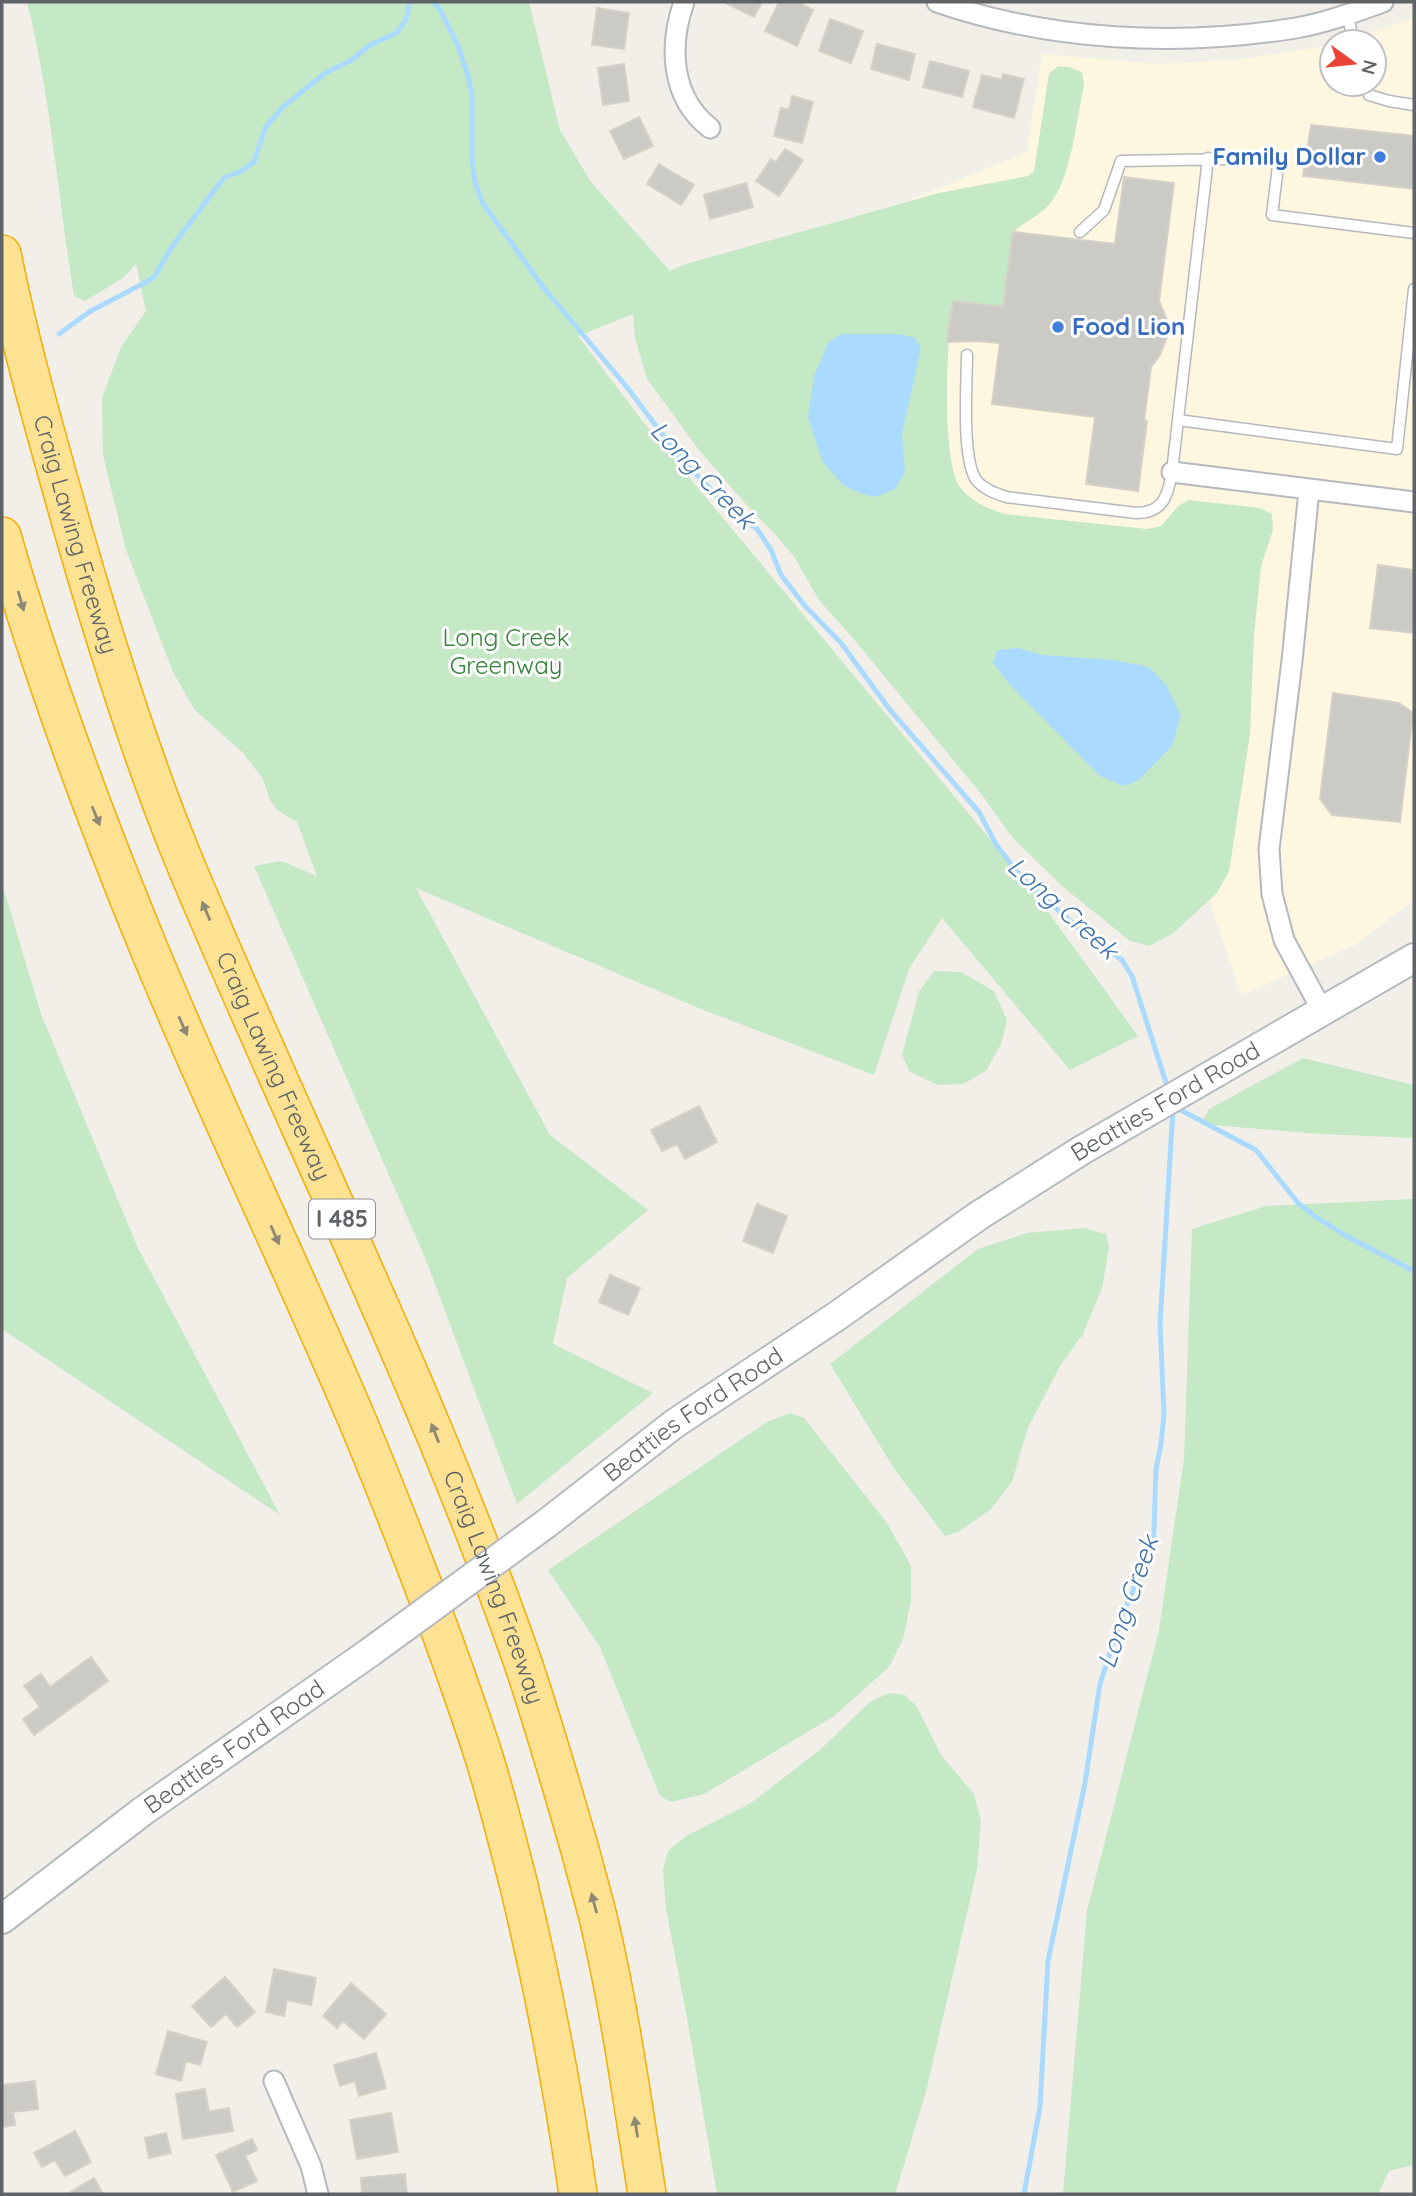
<svg xmlns="http://www.w3.org/2000/svg" width="1416" height="2196" font-family="Quicksand,sans-serif">
	<style>
		.commercial { fill: #fef7e0 }
		.green { fill: #c5e8c5 }
		.water { fill: #aadaff }
		.lines { fill: none; stroke-linecap: round; stroke-linejoin: round }
		.stream { stroke: #aadaff; stroke-width: 5 }
		.building { fill: #cccac5; stroke: #d6d1c6; stroke-width: 2 }
		.service-casing { stroke: #b5b8bc; stroke-width: 13 }
		.minor-casing { stroke: #b5b8bc; stroke-width: 23 }
		.secondary-casing { stroke: #b6babf; stroke-width: 32 }
		.motorway-casing { stroke: #f9ab00; stroke-width: 40 }
		.service { stroke: #fff; stroke-width: 10 }
		.minor { stroke: #fff; stroke-width: 19 }
		.secondary { stroke: #fff; stroke-width: 28 }
		.motorway { stroke: #fde293; stroke-width: 37 }
		.secondary-bridge-casing { stroke: #b6babf; stroke-width: 32; stroke-linecap: butt }
		.secondary-bridge { stroke: #fff; stroke-width: 28 }
		.oneway { fill: #8e8975 }
		.shop-dot { fill: #3f7fe0; stroke: #fff; stroke-width: 2.5 }
		.labels { text-anchor: middle; stroke-width: 6; stroke-linejoin: round; paint-order: stroke }
		.shield { fill: #fff; stroke: #8f9295; stroke-width: 2 }
		.shield-label { font-size: 23px; font-weight: bold; fill: #5f6368 }
		.shop-label { font-size: 24px; font-weight: bold; fill: #366cbe; stroke: #fff; text-anchor: end }
		.street-label { font-size: 24px; fill: #5f6368; stroke: #fff }
		.park-label { font-size: 24px; fill: #348238; stroke: #fff }
		.water-label { font-size: 26px; font-style: italic; fill: #4174aa; stroke: #fff }
	</style>
	<rect width="100%" height="100%" fill="#f1efe8"/>
	<path class="commercial" d="M1414,18v882l-59,45 -113,50 -32,-91 -38,-38 -490,-573 345,-141 15,-98 117,10 77,-4 96,-15v39h42v-42h-31z"/>
	<path class="green" d="M27,2h502l31,128 31,52 79,89 16,-7 253,-71 89,-17 6,-5 15,-97 9,-8 11,1 13,5 2,13c-7,32 -13,97 -36,121 -8,9 -25,17 -35,26l-10,75 -51,-6c-4,38 -12,156 8,186 11,15 29,22 45,27l142,15 14,-3 17,-20 11,-6 71,8 12,6 1,16 -12,36 -7,69 -4,99 -21,138 -13,22 -44,40 -23,12 -19,-5 -68,-55 -50,-49 -30,-42 -130,-158 -33,-37 -24,-42 -20,-24 -23,-23 -53,-61 -52,-71 -12,-41 -2,-24 -55,22 66,87 389,468 105,145 -68,34 -128,-152 -33,51 -35,106 -178,-68 -280,-119 134,247 98,75 -81,68 -14,66 100,49 -136,111 -91,-244 -172,-394 27,-5 36,15 -20,-54 -19,-11 -8,-11 -7,-21 -20,-26 -49,-44 -21,-37 -47,-122 -23,-95 -1,-57 19,-51 25,-36 -10,-47 -13,14 -38,23 -11,-5c-16,-98 -23,-198 -47,-294z
		M2,883l39,131 96,232 143,269 -278,-186z
		M934,971l27,1 33,19 13,29 -6,24 -15,27 -23,13 -25,1 -28,-13 -8,-17 17,-64z
		M1303,1058l111,27v53l-94,-4 -119,-10 8,-15z
		M1414,1199v966l-25,6 -11,23h-315l24,-283 72,-281 25,-171 8,-230 74,-23z
		M1084,1228l22,6 3,13 -7,41 -19,46 -23,32 -33,64 -15,52 -22,28 -32,22 -13,4 -50,-66 -65,-106 148,-115 49,-16z
		M790,1413l14,5 83,105 24,43v35l-8,38 -14,28 -55,49 -130,78 -33,8 -11,-6 -60,-149 -52,-77 219,-148z
		M889,1693l16,2 12,12 24,48 33,39 7,27 -4,48 -51,223 -31,102h-178l-30,-176 -21,-109 -3,-39 5,-19 18,-15 65,-33 70,-54 49,-47z"/>
	<path class="water" d="M841,334h58l16,4 6,10 -19,86 3,38 -10,17 -20,8 -15,-4 -16,-7 -22,-25 -14,-44 6,-41 14,-33z
		M1018,648l24,7 72,5 35,7 17,18 15,30 -9,31 -33,34 -15,6 -24,-10 -89,-90 -18,-23 4,-13z"/>
	<g class="lines">
		<path class="stream" d="M433,2l6,6 19,38 10,30 4,19v64l3,23 7,20 61,85 83,99 55,73 41,42 35,28 14,21 10,25 24,31 36,37 49,67 89,102 18,34 26,33 53,47 46,34 10,16 36,113
			M59,334l30,-22 59,-31 7,-5 16,-28 48,-64 6,-7 15,-5 14,-10 11,-34 18,-21 42,-34 25,-12 20,-16 26,-12 5,-6 5,-8 4,-17
			M1175,1107l81,43 42,53 18,14 30,19 68,35
			M1024,2194l16,-87 8,-146 37,-178 15,-99 22,-68 27,-63 5,-20 2,-64 5,-25 3,-30 -4,-90 13,-215"/>
	</g>
	<path class="building" d="M724,2h38l-8,15z
		M779,2h18l16,8 -16,36 -32,-15z
		M597,8l32,5 -5,36 -32,-4z
		M830,19l33,12 -12,32 -32,-12z
		M877,44l38,10 -6,26 -38,-11z
		M930,61l39,10 -7,26 -39,-10z
		M624,64l5,37 -26,4 -5,-37z
		M1003,74l21,5 -10,39 -41,-11 9,-32 20,5z
		M792,96l21,6 -11,41 -28,-7 7,-28 8,2z
		M639,117l14,29 -29,13 -14,-28z
		M1311,125l103,11v53l-111,-13z
		M785,149l18,11 -24,36 -23,-15 15,-22 5,3z
		M659,164l35,21 -13,20 -34,-21z
		M1124,177l50,6 -15,118 7,16 1,20 -7,18 -9,12 -7,54h3l-9,70 -52,-7 9,-67 -103,-13 8,-61 -26,-2 -27,1 6,-41 50,6 10,-75 102,12z
		M746,183l7,24 -43,12 -6,-24z
		M1378,565l36,5v63l-44,-5z
		M1333,693l66,10 14,10 -13,109 -68,-7 -12,-16z
		M699,1106l18,36 -32,17 -8,-15 -15,7 -11,-21z
		M757,1204l30,12 -14,37 -30,-12z
		M610,1275l30,13 -12,27 -29,-13z
		M91,1657l17,24 -74,54 -11,-16 17,-12 -16,-21 17,-12 9,13z
		M274,1969l42,9 -5,27 -24,-5 -3,16 -18,-4z
		M225,1977l30,35 -18,15 -11,-13 -15,13 -19,-21z
		M351,1983l35,31 -22,25 -21,-18 -6,7 -14,-12z
		M168,2031l39,11 -7,23 -14,-4 -5,20 -25,-7z
		M376,2053l10,35 -27,8 -4,-15 -15,5 -6,-21z
		M35,2081l3,28 -25,3 2,13 -13,2v-42z
		M205,2089l4,23 20,-4 4,23 -50,8 -7,-45z
		M391,2113l7,39 -41,7 -7,-39z
		M75,2131l16,31 -26,14 -10,-16 -13,7 -8,-14z
		M166,2133l5,20 -22,5 -4,-20z
		M252,2139l5,11 -12,6 12,25 -24,11 -17,-37z
		M405,2174l2,20h-45l-1,-16z
		M94,2178l9,16h-36z"/>
	<g class="lines">
		<g class="service-casing">
			<path id="service" d="M1348,15l5,27
				M1364,84l5,11 20,6 25,4
				M1080,232l24,-22 17,-49 158,-3 -7,57 142,18
				M967,355c0,27 -6,106 10,126 8,9 18,12 29,16l130,16c27,0 32,-17 36,-41l36,-314
				M1178,420l219,29 17,-160"/>
		</g>
		<g class="minor-casing">
			<path id="minor" d="M684,2c-15,43 -14,95 26,126
				M937,2c114,39 240,45 359,26 29,-5 59,-16 87,-26
				M1172,472l242,30
				M1309,490l-17,171 -23,188 3,45 12,46 39,72
				M274,2081l37,85 7,28"/>
		</g>
		<g class="secondary-casing">
			<g id="secondary">
				<path id="s1" d="M547,1523l127,-99 163,-108 141,-100 104,-66 332,-192"/>
				<path id="s2" d="M2,1919l141,-108 226,-158"/>
			</g>
		</g>
		<g class="motorway-casing">
			<g id="motorway">
				<path id="s3" d="M2,254c18,91 44,180 69,269 32,112 67,225 111,333 112,270 245,531 341,807 21,62 39,125 57,187 7,27 15,53 21,80 20,87 32,176 46,264"/>
				<path d="M2,536c40,139 90,274 145,408 66,161 143,318 211,478 44,106 86,214 122,323 15,45 26,91 38,137 25,103 45,207 60,312"/>
			</g>
		</g>
		<use href="#service" class="service"/>
		<use href="#minor" class="minor"/>
		<use href="#secondary" class="secondary"/>
		<use href="#motorway" class="motorway"/>
		<g class="secondary-bridge-casing">
			<path id="secondary-bridge" d="M369,1653l178,-130"/>
		</g>
		<use href="#secondary-bridge" class="secondary-bridge"/>
	</g>
	<defs><path id="oneway-solid" d="M-6-.8H1V-3.2L6.5 0L1 3.2V.8H-6Z" transform="scale(1.75)"/></defs>
	<g class="oneway">
		<use href="#oneway-solid" transform="translate(21 601) rotate(74)"/>
		<use href="#oneway-solid" transform="translate(96 816) rotate(68)"/>
		<use href="#oneway-solid" transform="translate(206 911) rotate(-113)"/>
		<use href="#oneway-solid" transform="translate(183 1026) rotate(66)"/>
		<use href="#oneway-solid" transform="translate(275 1235) rotate(66)"/>
		<use href="#oneway-solid" transform="translate(435 1433) rotate(-111)"/>
		<use href="#oneway-solid" transform="translate(594 1903) rotate(-105)"/>
		<use href="#oneway-solid" transform="translate(636 2127) rotate(-99)"/>
	</g>
	<g class="shop-dot">
		<circle cx="1380" cy="157" r="7"/>
		<circle cx="1058" cy="327" r="7"/>
	</g>
	<g class="labels">
		<rect class="shield" x="309" y="1199.5" width="66" height="39" rx="5"/>
		<g class="shield-label">
			<text x="342" y="1227">I 485</text>
		</g>
		<g class="shop-label">
			<text x="1366" y="165">Family Dollar</text>
			<text x="1072" y="335" text-anchor="start">Food Lion</text>
		</g>
		<g class="street-label">
			<text dy="8" stroke="none"><textPath href="#s3" startOffset="290">Craig Lawing Freeway</textPath></text>
			<text dy="8" stroke="none"><textPath href="#s3" startOffset="858">Craig Lawing Freeway</textPath></text>
			<text dy="8" stroke="none"><textPath href="#s1" startOffset="749">Beatties Ford Road</textPath></text>
			<text dy="8" stroke="none"><textPath href="#s1" startOffset="182">Beatties Ford Road</textPath></text>
			<text dy="8" stroke="none"><textPath href="#s3" startOffset="1424">Craig Lawing Freeway</textPath></text>
			<text dy="8" stroke="none"><textPath href="#s2" startOffset="289">Beatties Ford Road</textPath></text>
		</g>
		<g class="park-label">
			<text x="506" y="646">Long Creek<tspan x="506" dy="28">Greenway</tspan></text>
		</g>
		<g class="water-label">
			<text transform="translate(703 475) rotate(46)" y="9">Long Creek</text>
			<text transform="translate(1063 908) rotate(42)" y="9">Long Creek</text>
			<text transform="translate(1128 1602) rotate(-71)" y="9">Long Creek</text>
		</g>
	</g>
	<rect width="1416" height="2196" fill="none" stroke="#5f6368" stroke-width="7"/>
	<g transform="translate(1353 63) rotate(105)"><circle r="33" fill="#ffffff" stroke="#bfc1c3" stroke-width="2"/>
	<path d="M0-5L12 26L0 18L-12 26Z" fill="#ea4335"/>
	<text y="-10" font-size="19" font-weight="bold" text-anchor="middle" fill="#5f6368">N</text>
	</g>
</svg>
